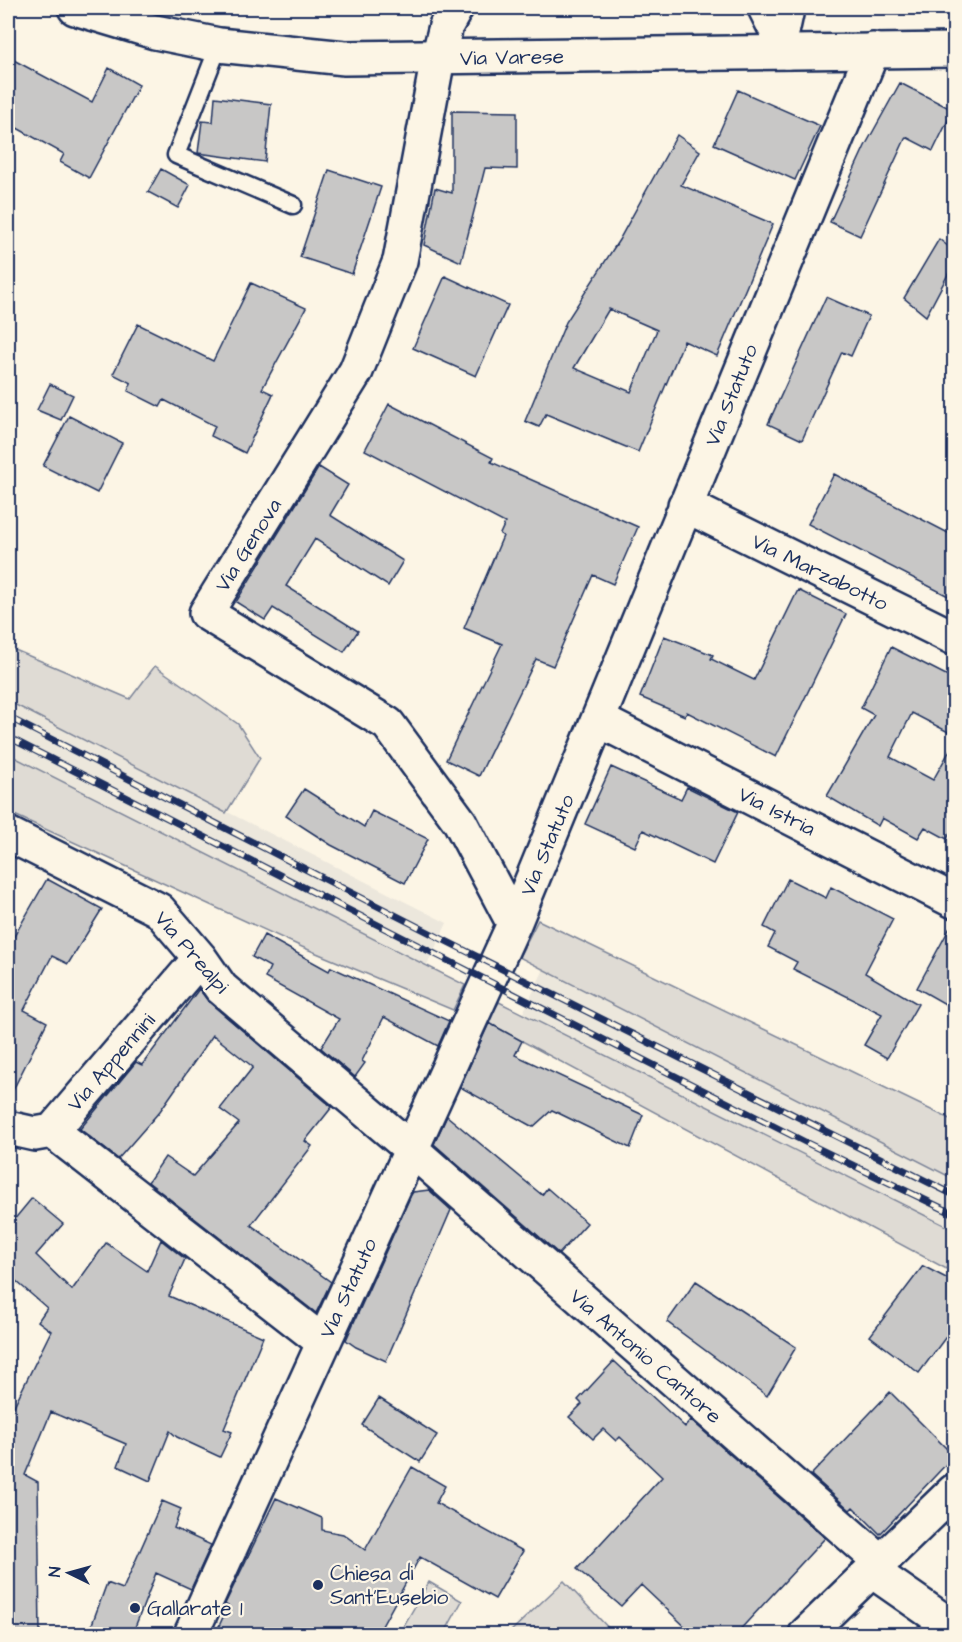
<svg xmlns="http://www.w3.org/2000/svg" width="962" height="1642" font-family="'Architects Daughter',sans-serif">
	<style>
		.built { fill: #ece7dc }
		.green { fill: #dfdbd4; stroke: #7d8599; stroke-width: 1.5 }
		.building { fill: #c8c7c6; stroke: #1b2f5e; stroke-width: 1.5; fill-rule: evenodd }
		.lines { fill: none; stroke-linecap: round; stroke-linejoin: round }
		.lane-casing { stroke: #1b2f5e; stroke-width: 21 }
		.street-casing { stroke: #1b2f5e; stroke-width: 38 }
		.secondary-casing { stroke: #1b2f5e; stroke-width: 38 }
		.lane { stroke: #fcf5e5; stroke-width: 16 }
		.street { stroke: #fcf5e5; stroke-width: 33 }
		.secondary { stroke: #fcf5e5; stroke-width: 33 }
		.rail-casing { stroke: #1b2f5e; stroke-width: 7 }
		.rail { stroke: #fcf5e5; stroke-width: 4.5; stroke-dasharray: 14; stroke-linecap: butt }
		.poi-dot { fill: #1b2f5e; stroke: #fcf5e5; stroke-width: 2 }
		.labels { text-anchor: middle; stroke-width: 4.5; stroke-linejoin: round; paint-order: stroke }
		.street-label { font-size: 21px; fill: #1b2f5e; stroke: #fcf5e5 }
		.poi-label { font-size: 21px; fill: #1b2f5e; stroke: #fcf5e5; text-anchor: start }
	</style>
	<rect width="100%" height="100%" fill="#fcf5e5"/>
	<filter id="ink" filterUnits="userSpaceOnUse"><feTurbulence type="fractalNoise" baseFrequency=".0167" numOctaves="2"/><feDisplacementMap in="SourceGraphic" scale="12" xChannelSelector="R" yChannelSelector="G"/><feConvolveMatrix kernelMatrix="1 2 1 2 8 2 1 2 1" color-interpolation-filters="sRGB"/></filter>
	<g filter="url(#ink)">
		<path class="built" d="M8,701l439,222 -21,44 -418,-213z
			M544,969l410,210v51l-431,-217z"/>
		<path class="green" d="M8,647l122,52 25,-33 83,58 22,34 -34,55 -218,-112z
			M8,754l457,231 -12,25 -151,-63 -294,-135z
			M538,920l416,201v58l-435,-222z
			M499,1002l455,228v43l-467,-251z
			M564,1581l50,53h-106z
			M429,1582l33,19 -18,33h-45z"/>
		<path class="building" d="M8,57l84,45 17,-34 30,17 -50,93 -29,-16 4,-8 -56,-31z
			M900,83l53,27 -20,41 -27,-14 -46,99 -30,-14 35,-76z
			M738,90l82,36 -25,54 -81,-36z
			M215,97l56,7 -6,58 -67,-9 4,-32 11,1z
			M452,111l65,1v57l-32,-1 -24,94 -37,-17 11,-57 17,5z
			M677,135l23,16 -19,34 92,39 -56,132 -33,-15 -46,111 -92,-38 -7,13 -14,-6 41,-99 53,-82zM609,309l48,21 -26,62 -57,-24z
			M161,169l29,16 -12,23 -30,-16z
			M329,170l52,17 -29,87 -52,-17z
			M939,239l15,12v12l-28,53 -22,-18z
			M445,276l63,29 -32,71 -63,-28z
			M251,283l55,25 -44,81 11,5 -28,59 -34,-17 4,-10 -51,-26 -4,7 -32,-16 3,-8 -18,-9 25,-50 75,37z
			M826,297l43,19 -18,40 -9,-4 -40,88 -34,-16z
			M50,384l23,11 -12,25 -24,-10z
			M389,404l104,54 -2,4 147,65 -25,57 -20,-9 -40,91 -17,-7 -57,117 -33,-16 56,-116 -38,-16 39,-92 -3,-2 5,-11 -140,-73z
			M69,416l53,27 -25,50 -54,-27z
			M319,467l29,18 -18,30 73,46 -15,25 -73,-47 -29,47 72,45 -14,21 -71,-44 -8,12 -29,-18z
			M834,474l120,62v63l-146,-75z
			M798,590l48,24 -70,143 -89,-45 -2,4 -45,-19 24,-61 49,19 -2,4 43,21z
			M891,647l63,32v56l-42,-22 -22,44 43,23 21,-37v82l-7,14 -22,-12 -7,11 -36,-20 -4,8 -51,-30 47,-81 -13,-7z
			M611,767l70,32 6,-12 51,25 -25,52 -70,-34 -8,17 -50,-23z
			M304,789l60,38 8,-16 56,28 -23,44 -74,-38 -45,-29z
			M47,879l55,30 -34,55 -16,-8 -28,54 23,12 -39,78v-153z
			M788,879l38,19 5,-11 62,32 -28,54 53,31 -31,54 -23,-13 18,-31 -89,-45 4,-7 -29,-15 7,-14 -11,-6z
			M954,920v89l-37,-21z
			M264,935l65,36 2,-4 118,54 -11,25 -54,-29 -22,44 3,2 -10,14 -34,-29 18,-29 -74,-41 5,-11 -18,-10z
			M199,989l10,13 123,105 -27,34 7,5 -61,79 80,57 -15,31 -168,-131 17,-25 28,19 46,-53 -19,-14 33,-42 -40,-32 -53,76 -42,48 -38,-30 56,-67 6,3z
			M489,1023l33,18 -7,14 128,60 -13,33 -78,-38 -19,17 -73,-40z
			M447,1116l95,79 5,-7 40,35 -28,31 -125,-110z
			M429,1190l22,20 -65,151 -30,-14 -10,-7 65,-145 2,-3z
			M32,1198l31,26 -27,31 36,35 34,-47 41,28 14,-31 24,19 -16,37 94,41 -39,92 8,3 -12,25 -43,-20 -7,-6 -20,50 -32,-15 8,-22 -75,-32 -26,63 13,7 2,153h-32v-217l43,-87 -13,-10 9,-13 -39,-34v-47z
			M923,1266l31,16v44l-35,47 -49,-37z
			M696,1281l100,66 -29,49 -100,-74z
			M614,1361l71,66 6,-7 134,118 -90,97h-41l-53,-50 -20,21 -44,-37 85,-92 -42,-40 -4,4 -13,-12 -10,10 -24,-22 13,-13 -4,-4z
			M890,1392l64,64 -74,78 -27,-27 -3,3 -39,-35z
			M379,1398l58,37 -17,27 -58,-37z
			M412,1467l33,19 -9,17 87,48 -28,48 -75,-42 -43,78h-162l13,-29 -3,-2 51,-106 46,20v12l21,4 22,16z
			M162,1501l19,8 -7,19 37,17 -20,44 -35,-16 -24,62h-44l19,-52 16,6z"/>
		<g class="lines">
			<g class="lane-casing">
				<path id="lane" d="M219,45l-43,110 117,50
					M788,45l8,-37"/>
			</g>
			<g class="street-casing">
				<path id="street" d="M456,8l-10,18 -8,32 -38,203 -44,110 -150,242 182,111 72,98 54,102
					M765,8l22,44
					M685,505l269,133
					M599,720l355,181
					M8,834l151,76 41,48 21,30 190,161 471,414
					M8,1128l27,6 17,-3 148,-173
					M52,1131l271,211
					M872,1571l82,57
					M191,1634l323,-710 359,-874"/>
			</g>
			<g class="secondary-casing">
				<path id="secondary" d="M75,8l80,24 64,13 126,13 609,-8
					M806,1634l148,-143"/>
			</g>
			<use href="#lane" class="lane"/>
			<use href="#street" class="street"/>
			<use href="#secondary" class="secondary"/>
			<g class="rail-casing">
				<path id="rail" d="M8,717l432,221 514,257
					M8,737l799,406 147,71"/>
			</g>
			<use href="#rail" class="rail"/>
		</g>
	</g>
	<g class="poi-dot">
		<circle cx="318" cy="1585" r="6"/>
		<circle cx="135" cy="1608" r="6"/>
	</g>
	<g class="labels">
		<g class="street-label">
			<text transform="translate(512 57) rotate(-1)" y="7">Via Varese</text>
			<text transform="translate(731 395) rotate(-68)" y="7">Via Statuto</text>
			<text transform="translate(248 545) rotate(-58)" y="7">Via Genova</text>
			<text transform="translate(820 572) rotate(26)" y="7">Via Marzabotto</text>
			<text transform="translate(777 811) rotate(27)" y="7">Via Istria</text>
			<text transform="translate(547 845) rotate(-67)" y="7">Via Statuto</text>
			<text transform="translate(192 952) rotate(49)" y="7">Via Prealpi</text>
			<text transform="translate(111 1062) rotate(-49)" y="7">Via Appennini</text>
			<text transform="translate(348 1288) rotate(-65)" y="7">Via Statuto</text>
			<text transform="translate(646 1356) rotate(41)" y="7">Via Antonio Cantore</text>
		</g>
		<g class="poi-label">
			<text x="330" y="1580">Chiesa di<tspan x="330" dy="24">Sant'Eusebio</tspan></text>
			<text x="147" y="1615">Gallarate 1</text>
		</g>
	</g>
	<rect width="962" height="1642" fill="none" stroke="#fcf5e5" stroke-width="30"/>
	<rect x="15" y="15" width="932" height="1612" fill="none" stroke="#1b2f5e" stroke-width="2" filter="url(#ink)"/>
	<g transform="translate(69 1573) rotate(275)" stroke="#fcf5e5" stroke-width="4.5" paint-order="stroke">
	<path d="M0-4.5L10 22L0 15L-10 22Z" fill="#1b2f5e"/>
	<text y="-9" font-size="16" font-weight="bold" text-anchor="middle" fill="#1b2f5e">N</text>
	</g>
</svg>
